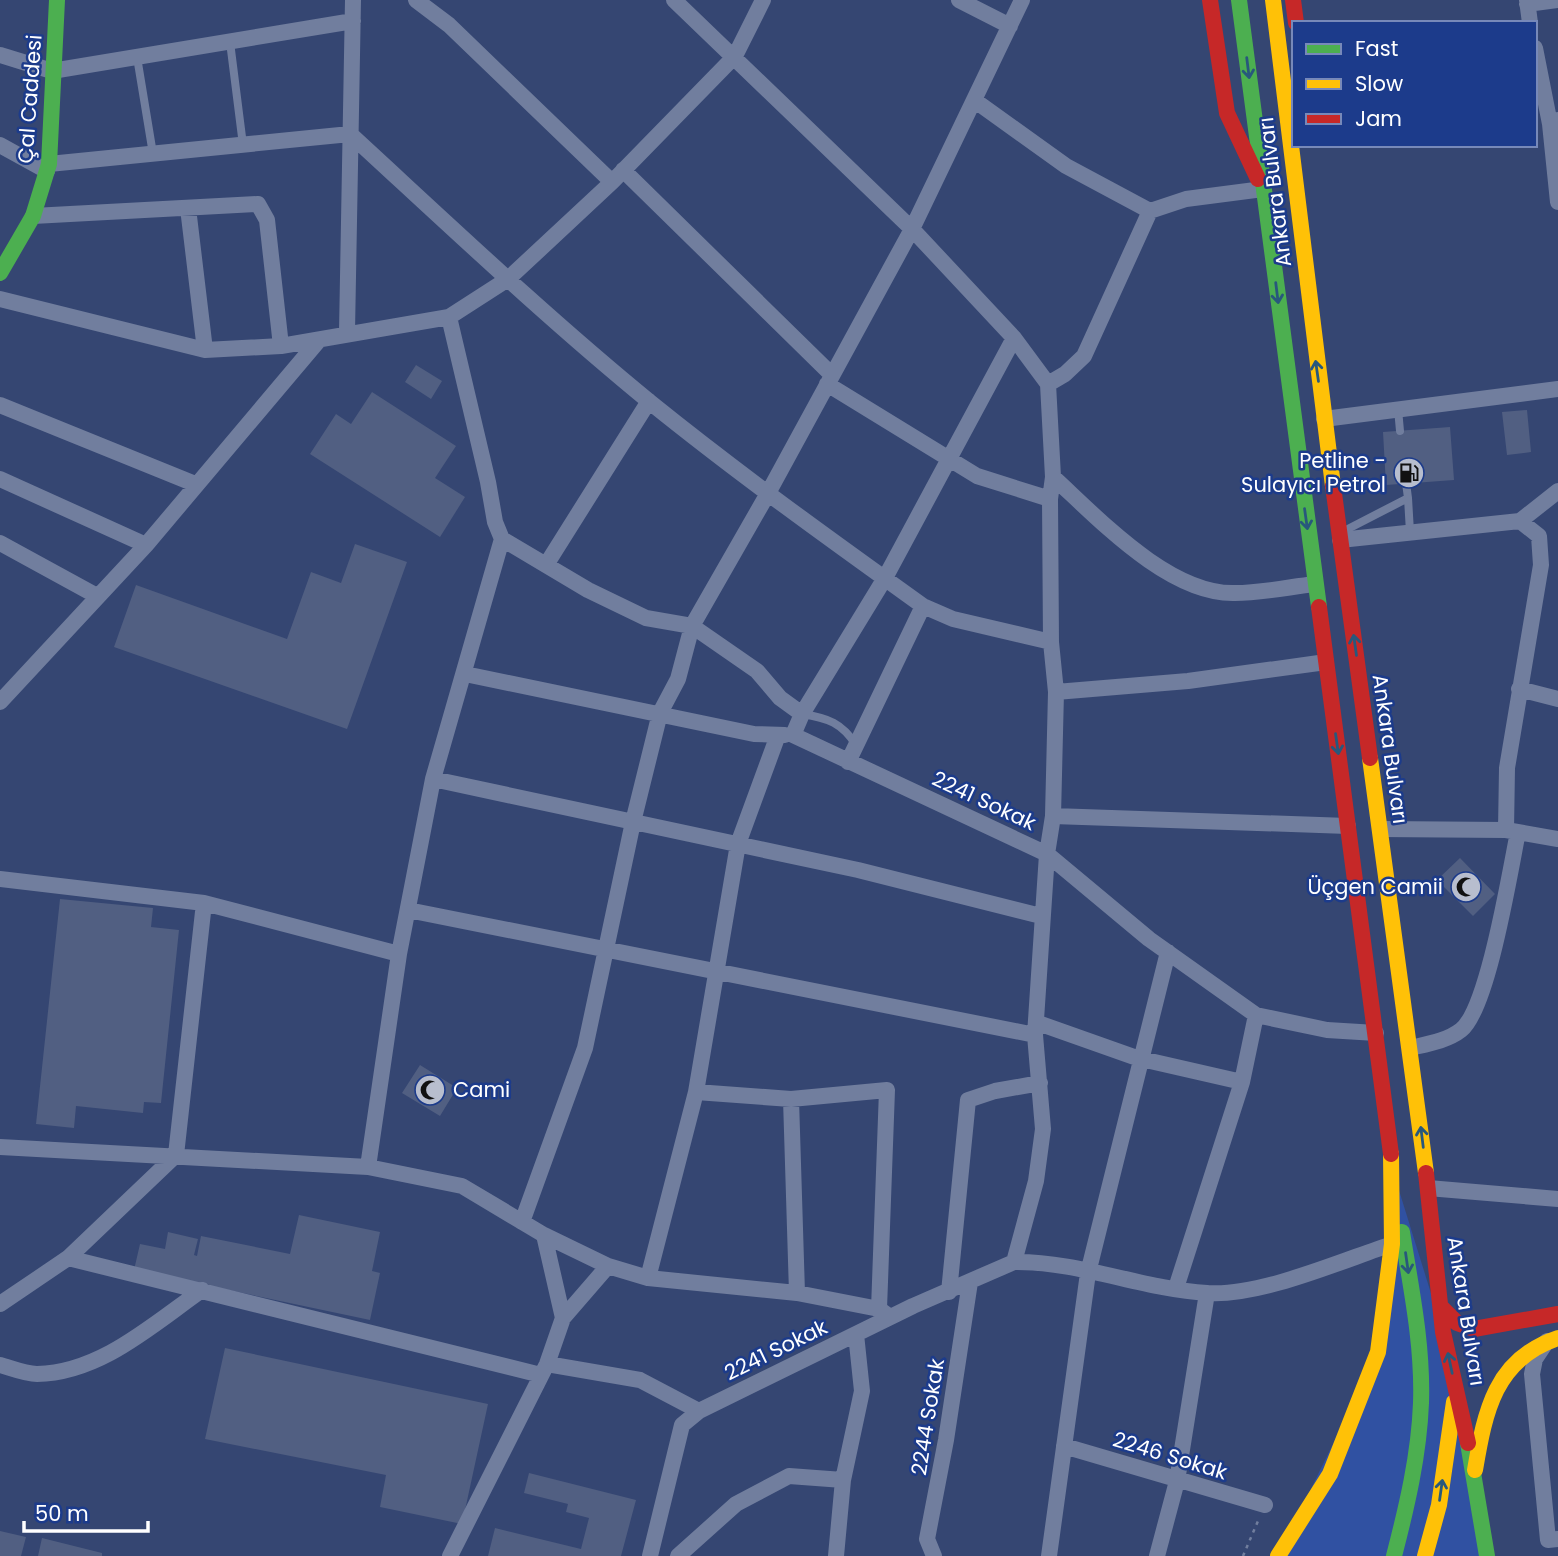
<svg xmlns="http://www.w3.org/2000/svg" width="1558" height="1556" font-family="Poppins,sans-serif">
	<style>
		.green { fill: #3051a2 }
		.building { fill: #515f82 }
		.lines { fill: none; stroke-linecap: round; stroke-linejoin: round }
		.path { stroke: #717e9e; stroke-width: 2.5; stroke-dasharray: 3.5 5; stroke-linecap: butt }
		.lane { stroke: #717e9e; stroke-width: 8 }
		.street { stroke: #717e9e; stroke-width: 16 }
		.fast { stroke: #4caf50; stroke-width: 16 }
		.slow { stroke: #ffc107; stroke-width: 16 }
		.jam { stroke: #c62828; stroke-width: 16 }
		.oneway { stroke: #28587c }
		.labels { text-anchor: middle; stroke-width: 5; stroke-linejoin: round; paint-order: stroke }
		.street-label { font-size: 21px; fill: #fff; stroke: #1c3b8b }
		.poi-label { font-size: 21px; fill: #fff; stroke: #1c3b8b; text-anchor: end }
	</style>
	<rect width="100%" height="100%" fill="#354672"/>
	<path class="green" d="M1393,1171l50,161 44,224h-209l100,-204z"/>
	<path class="building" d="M416,365l26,16 -11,18 -26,-17z
		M372,392l84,54 -21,32 30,19 -25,40 -130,-83 26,-40 15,10z
		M1527,410l4,42 -24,3 -5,-43z
		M1450,427l4,53 -68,5 -3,-53z
		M355,544l52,18 -60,167 -233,-82 22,-62 151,54 24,-67 30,11z
		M1460,858l35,36 -22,22 -36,-36z
		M60,899l93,9 -2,19 28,3 -18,173 -17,-1 -1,11 -67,-7 -2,22 -38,-4z
		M420,1065l37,23 -17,28 -38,-23z
		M299,1215l81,17 -8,39 8,2 -10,47 -236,-50 6,-26 25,5 3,-17 30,7 -4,16 3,1 4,-20 89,18z
		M225,1348l263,56 -26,120 -82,-17 6,-32 -181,-36z
		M529,1473l107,27 -15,56h-133l7,-28 86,21 8,-31 -23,-6 2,-8 -44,-11z
		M0,1531l26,6 -5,19h-21z
		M42,1538l60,15v3h-64z"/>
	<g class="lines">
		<path class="path" d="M1243,1556l15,-35"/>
		<path class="lane" d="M230,42l13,103
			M137,57l16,97
			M1398,409l2,22
			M1408,498l2,34
			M1342,532l66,-34 -2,-15
			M802,714c26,4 40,9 54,31"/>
		<path class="street" d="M416,0l33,25 163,157
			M674,0l238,229 102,109 34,46 5,93 -3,22 1,143 5,50 -3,124 -6,38 102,85 107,76 71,15 49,3
			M959,0l51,26
			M1527,0l3,23
			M1527,4l31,-4
			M1535,48l15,76 7,4
			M0,55l52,16 301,-50
			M974,100l92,66 84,45
			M1558,120l-8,4 8,78
			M0,145l47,26
			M49,164l301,-30c99,91 197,184 301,269 88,71 180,137 272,203l30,13 98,23
			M623,170l209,205
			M188,208l17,142
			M33,216l225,-12 9,16 14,126
			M0,299l205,51 76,-4 168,-29 59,-38 104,-97 123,-126 28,-56
			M449,317l39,165 7,40 7,17 86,51 58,28 46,8 75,-131 145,-266 110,-229
			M347,332l6,-332
			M827,384l150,92 73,23
			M1048,384l17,-10 19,-18 66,-145 36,-12 77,-10
			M0,405l195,79
			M1324,419l234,-30
			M1053,477c45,41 116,118 182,116 27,0 54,-6 80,-9
			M0,479l146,66
			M1520,521l38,-30
			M1340,540l180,-19 19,15 2,29 -34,203 -1,62
			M0,543l97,53
			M546,565l103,-164
			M465,674l289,60 31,1
			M1519,689l39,10
			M1056,692l132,-11 138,-19
			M0,702l146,-157 173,-205
			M802,714l83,-136 129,-240
			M778,735l-40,109 -42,248 95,7 96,-9 -8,219
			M848,762l75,-156
			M433,779l425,91 183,46
			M1053,816l295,10
			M1380,829l126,1 52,9
			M0,879l204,24 195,51
			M408,910l627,125
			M1038,1023l99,35 105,24
			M1410,1048c17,-4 37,-7 51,-18 27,-21 49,-159 57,-198
			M791,1099l6,194
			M0,1147l368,20 94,19 82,49 19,83 -16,46 -97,192
			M368,1167l31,-213 34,-175 69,-240
			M1428,1188l130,11
			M522,1222l63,-174 48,-226 27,-109 18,-34 14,-53 65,45 23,27 22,16 -9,21 254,119 -12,181 8,94 -7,52 -22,81 -101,44 -214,105 -17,14 -32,131
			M544,1235l64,31 40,12 149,15 82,16 7,5
			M68,1258l473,117
			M1014,1262c65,-1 128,27 193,31 52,4 134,-32 185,-49
			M648,1278l48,-186
			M1176,1288l66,-206 14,-67
			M949,1292l19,-192 27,-9 45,-8
			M0,1304l68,-46 108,-103 28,-252
			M563,1318l45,-52
			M1547,1341l-12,18 -3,15 16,166 10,-1
			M547,1364l93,16 59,31
			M0,1365c11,3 25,9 37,9 63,-1 115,-49 165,-84
			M1064,1446l201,59
			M678,1556l58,-52 53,-28 54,4
			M836,1556l7,-76 19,-89 -6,-57
			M934,1556l-7,-17 19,-99 24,-158
			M1049,1556l39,-283 80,-321
			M1157,1556l20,-75 30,-188"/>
		<path class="fast" d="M1239,0l80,607
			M0,273l33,-57 16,-52 8,-164
			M1468,1443l19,113
			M1394,1556c13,-50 25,-101 27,-153 2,-58 -10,-115 -19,-171"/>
		<path class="slow" d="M1273,0l60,486
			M1370,758l56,415
			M1475,1470c10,-59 20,-111 83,-132
			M1278,1556l52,-82 48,-122 14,-108 -1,-90
			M1425,1556l14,-51 15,-103"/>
		<path class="jam" d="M1210,0l17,113 31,66
			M1293,0l3,23
			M1333,486l37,272
			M1319,607l72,547
			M1426,1173l17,159 25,111
			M1441,1307l16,16 17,6 84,-15"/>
	</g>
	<defs><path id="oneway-shaft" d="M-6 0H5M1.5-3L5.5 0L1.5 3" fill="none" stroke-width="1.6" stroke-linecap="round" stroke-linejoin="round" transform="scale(1.75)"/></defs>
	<g class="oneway">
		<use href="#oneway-shaft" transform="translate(1248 68) rotate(83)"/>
		<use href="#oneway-shaft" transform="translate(1277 293) rotate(83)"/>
		<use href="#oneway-shaft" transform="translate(1317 371) rotate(-98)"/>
		<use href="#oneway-shaft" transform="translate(1306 519) rotate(82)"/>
		<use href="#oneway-shaft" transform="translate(1355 645) rotate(-98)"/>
		<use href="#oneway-shaft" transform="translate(1337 744) rotate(82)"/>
		<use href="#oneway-shaft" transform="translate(1422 1137) rotate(-97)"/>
		<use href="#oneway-shaft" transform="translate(1407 1263) rotate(82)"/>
		<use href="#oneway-shaft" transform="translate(1450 1363) rotate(-102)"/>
		<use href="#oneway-shaft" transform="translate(1441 1490) rotate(-82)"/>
	</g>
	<defs>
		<g id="fuel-disc" transform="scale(1.575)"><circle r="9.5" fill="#b8bece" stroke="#1c3b8b"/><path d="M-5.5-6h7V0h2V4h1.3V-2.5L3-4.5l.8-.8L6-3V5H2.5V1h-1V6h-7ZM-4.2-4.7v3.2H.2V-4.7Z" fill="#111"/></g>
		<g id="mosque-disc" transform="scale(1.575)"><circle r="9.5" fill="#b8bece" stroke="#1c3b8b"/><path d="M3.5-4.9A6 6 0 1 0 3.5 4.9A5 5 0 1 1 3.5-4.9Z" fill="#111"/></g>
	</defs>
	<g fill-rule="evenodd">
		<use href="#fuel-disc" x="1409" y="473"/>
		<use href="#mosque-disc" x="1466" y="887"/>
		<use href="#mosque-disc" x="430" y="1090"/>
	</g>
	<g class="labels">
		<g class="street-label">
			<text transform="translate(30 99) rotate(-86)" y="7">Çal Caddesi</text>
			<text transform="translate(1275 192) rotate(-97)" y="7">Ankara Bulvarı</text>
			<text transform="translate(1390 749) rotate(82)" y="7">Ankara Bulvarı</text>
			<text transform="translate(984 801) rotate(25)" y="7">2241 Sokak</text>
			<text transform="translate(1466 1311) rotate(81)" y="7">Ankara Bulvarı</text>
			<text transform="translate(776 1350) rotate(-26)" y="7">2241 Sokak</text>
			<text transform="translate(928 1417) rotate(-81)" y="7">2244 Sokak</text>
			<text transform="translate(1170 1456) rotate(17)" y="7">2246 Sokak</text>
		</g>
		<g class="poi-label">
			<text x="1386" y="468">Petline -<tspan x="1386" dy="24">Sulayıcı Petrol</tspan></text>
			<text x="1443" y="894">Üçgen Camii</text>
			<text x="453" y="1097" text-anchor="start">Cami</text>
		</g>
	</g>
	<rect x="1292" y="21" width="245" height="126" fill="#1c3b8b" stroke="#7789b9" stroke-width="2"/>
	<rect x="1306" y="44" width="35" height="10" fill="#4caf50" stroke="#7789b9" stroke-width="2"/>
	<text x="1355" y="56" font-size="21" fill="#ffffff">Fast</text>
	<rect x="1306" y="79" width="35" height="10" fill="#ffc107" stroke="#7789b9" stroke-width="2"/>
	<text x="1355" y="91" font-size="21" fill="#ffffff">Slow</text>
	<rect x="1306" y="114" width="35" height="10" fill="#c62828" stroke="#7789b9" stroke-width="2"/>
	<text x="1355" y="126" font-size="21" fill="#ffffff">Jam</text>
	<path d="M24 1521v10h124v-10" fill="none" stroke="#ffffff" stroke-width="3.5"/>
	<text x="35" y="1521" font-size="21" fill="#ffffff" stroke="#1c3b8b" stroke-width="5" paint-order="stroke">50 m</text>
</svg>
